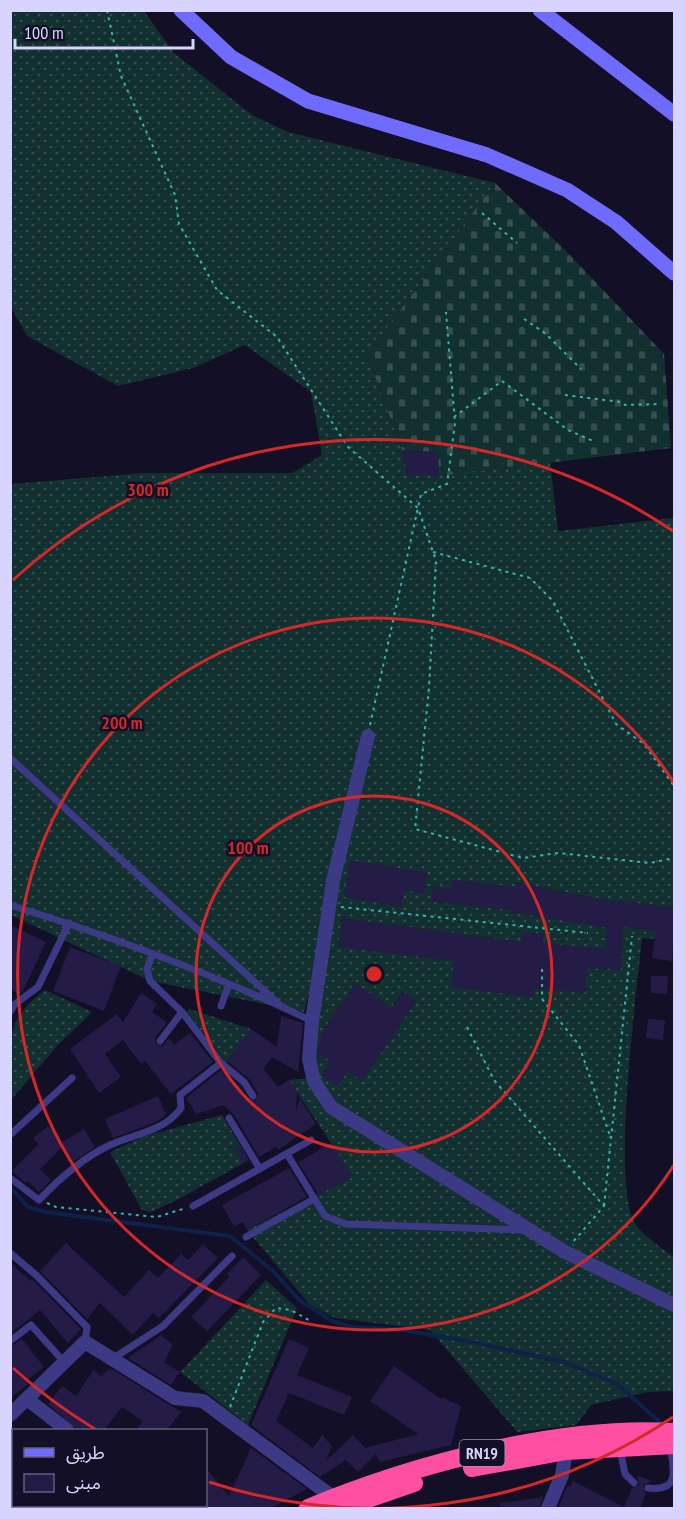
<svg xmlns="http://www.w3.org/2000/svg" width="685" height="1519" font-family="'PT Sans Narrow','Noto Sans Arabic',sans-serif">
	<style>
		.grass { fill: url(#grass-dots) }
		.cemetery { fill: url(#cemetery-stones) }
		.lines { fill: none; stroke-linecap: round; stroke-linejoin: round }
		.stream { stroke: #0c2248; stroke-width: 4 }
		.building { fill: #241b47 }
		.path { stroke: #2fb8b0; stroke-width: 2; stroke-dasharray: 3 4.5; stroke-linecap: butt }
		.lane { stroke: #3d3a85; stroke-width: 7 }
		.street { stroke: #3d3a85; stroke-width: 14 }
		.secondary { stroke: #6f6bff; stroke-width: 15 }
		.highway { stroke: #ff4fa3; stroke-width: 18 }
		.ring { fill: none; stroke: #d62828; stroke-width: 3 }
		.labels { text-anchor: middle; stroke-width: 5; stroke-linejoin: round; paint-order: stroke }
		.shield { fill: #130f26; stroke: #9e99be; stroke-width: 1.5 }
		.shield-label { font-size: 16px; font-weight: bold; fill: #d9d4ff }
		.centre { fill: #d62828; stroke: #130f26; stroke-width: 3 }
		.ring-label { font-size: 18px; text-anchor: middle; font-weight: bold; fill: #d62828; stroke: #130f26; stroke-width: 5; stroke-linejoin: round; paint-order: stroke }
	</style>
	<defs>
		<pattern id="grass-dots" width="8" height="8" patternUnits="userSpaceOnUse" patternTransform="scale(1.5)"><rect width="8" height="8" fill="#12302f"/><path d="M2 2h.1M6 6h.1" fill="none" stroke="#344d4e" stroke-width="1.8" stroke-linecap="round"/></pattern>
		<pattern id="cemetery-stones" width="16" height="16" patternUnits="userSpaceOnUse" patternTransform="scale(1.5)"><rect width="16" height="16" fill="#12302f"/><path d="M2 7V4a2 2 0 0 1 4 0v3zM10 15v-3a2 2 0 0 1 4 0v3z" fill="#344d4e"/></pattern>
	</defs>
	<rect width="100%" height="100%" fill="#130f26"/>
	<path class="grass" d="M11,11h133l30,42 78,62 36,17 207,51 -128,172 35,95 5,25 143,-14 8,70 116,-13v423l-32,-3c-5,53 -32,249 -6,287 8,12 27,23 38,33v52l-2,1 2,5v75l-26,1 -57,13 -15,20 -59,7 -87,-102 -95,-12 -25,-13 -63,-75 104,-53c-18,-34 -41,-64 -62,-97l19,-2 34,-215 -38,149 -154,-31 -139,-66v-431l133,-11h148l30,-18 -11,-63 -66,-47 -52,23 -75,18 -91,-50 -16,-29z
		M45,990l47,22 -35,34 -46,54c-1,-51 -11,-77 34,-110z
		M189,1009l62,20 -25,34 -39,-51z
		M222,1115l27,45 -72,40 -26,12 -9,-2 -32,-58 35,-16z
		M266,1280l31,28 -49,117 -68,-53z"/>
	<path class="cemetery" d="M495,183l71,68 98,103 7,94 -232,28 -32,-1 -5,-25 -35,-95z"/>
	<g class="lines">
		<path class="stream" d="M10,1187l18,20 18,5 184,24 43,35 26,29 33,21 21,6 43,2 71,12 97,21 53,22 46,41"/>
	</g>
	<path class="building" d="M402,450l36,2 1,24 -32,-1z
		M350,860l77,13 -3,21 -20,-4 -3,17 -57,-10z
		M452,880l64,7v-4l87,16 72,8 -3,54 -20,-3 4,-27 -33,-4 -2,43 -34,-2 -2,25 -51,-5 -1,9 -82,-10 3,-26 -116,-14 4,-29 180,24 1,-10 21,2 -1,9 62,6 2,-21 -96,-16 1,-2 -80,-8 1,-15 18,2z
		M10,925l36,17 -23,49 -4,3 -9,-5z
		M70,947l51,19 -17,45 -51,-20z
		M651,976h17l-1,18 -16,-1z
		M355,983l36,25 12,-17 13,10 -54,80 -14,-10 -10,15 -16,-10 8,-15 -12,-8 1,-9 6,-17z
		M141,993l16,11 -5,8 15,10 -12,16 1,7 7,1 6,-8 5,7 16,-12 23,29 -42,32 -26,-33 -4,3 -18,-24 -18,14 16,23 -22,16 -29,-44 47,-35 6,8z
		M281,1016l22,7 -5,49 -26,-15 -9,12 15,18 11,-7 8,12 -1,19 4,-13 16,26 -38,26 -2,-3 -17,10 -25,-42 -10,-10 -28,9 -10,-16 35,-28 19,16 10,15 6,-1 2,-7 -9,-14 -22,-18 24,-32 26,18z
		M648,1019l17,1 -2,20 -17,-2z
		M158,1096l8,19 -12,8 -41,15 -8,-19z
		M48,1126l13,17 23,-14 11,18 -22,15 -10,-16 -23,23 11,11 -12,12 -11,-11 -2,2 -14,-12 27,-27 -6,-6z
		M332,1143l20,34 -33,18 -21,-33z
		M239,1146l9,14 -5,4 -9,-15z
		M289,1168l18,29 -60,33 -4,-8 -9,5 -12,-22z
		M66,1243l58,54 25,-27 9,8 23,-24 7,6 15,-16 15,14 -59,60 -6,-5 -20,22 -33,-32 -13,16 -47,-48z
		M243,1257l18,18 -54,56 -16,-14 39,-41 -3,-2z
		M10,1263l21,18 1,-2 49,50 -13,14 -28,-33 -30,24z
		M161,1335l12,10 -9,17 16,10 -9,13 -43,-27z
		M22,1339l22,28 -16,12 2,4 -20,15v-51z
		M289,1339l20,9 -12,27 55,22 -8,18 -55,-22 -13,28 37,27 9,-13 10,11 -6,15 27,-26 12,13 53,-14 -48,-33 24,-35 47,33v-2l20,9 -10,39 -71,17 -4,-8 -18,18 -12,-12 -26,17 -69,-52z
		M94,1369l6,7 9,-7 8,3 64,40 -15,19h-31l8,-10 -21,-14 -19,24h-25l-30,-27 14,-18 14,10z
		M251,1448l56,41 -38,20h-63v-41l23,28z
		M637,1475l14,6 -8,5 3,7 -6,16h-82l9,-23 3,1 3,-6 51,26 8,-19 7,-3z
		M543,1497l-4,12h-39v-6z"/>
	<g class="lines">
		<path class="path" d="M107,10l14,66 54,119 4,29 38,66 60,47 71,110 70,61 18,53 -7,127 -14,141 108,29 35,-5 92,10 24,-5
			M482,213l35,30
			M524,319l22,15 35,35
			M565,395l56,7 4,3 36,-1
			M454,417l48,-36 66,49 25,11
			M433,552l97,26 22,22 64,124 28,20 30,42
			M370,725l51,-231 26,-10 8,-61 -9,-111
			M341,907l247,26
			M542,969v30l37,46 31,91
			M467,1027l27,53 110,126 -32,37
			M47,1203l9,4 101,10 29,-9
			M604,1206l28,-270
			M230,1407l33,-85 13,-14 15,2 21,12"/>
		<path class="lane" d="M10,758l270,247
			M10,905c103,32 206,70 302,116
			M152,955l-5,14 3,12 32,31 39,51
			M221,1006l8,-22
			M10,1012l5,-8 23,-17 31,-64
			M160,1041l22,-29
			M229,1118l31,51
			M10,1135l62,-57
			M287,1154l38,62 21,8 178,6
			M10,1178l29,22c20,-21 42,-41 69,-54 26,-13 55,-13 73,-38l-1,-13 41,-32 23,19 9,14
			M193,1206l118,-66
			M246,1237l68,-38
			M10,1253l25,21 52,53 -2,15
			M10,1341l21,-16 33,37
			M112,1359l51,-33 69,-70
			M620,1449l5,25 9,9
			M648,1488c34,4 25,-20 22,-43"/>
		<path class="street" d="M368,736l-35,145 -21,140 -3,38 5,22 17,26 234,145 109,53
			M27,1399l40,31
			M10,1415l75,-73 90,56 28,3 131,97
			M10,1474l4,-3
			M548,1508l14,-33 4,-24"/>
		<path class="secondary" d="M181,10l50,47 77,44 179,54 80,35 49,32 58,51
			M540,10l134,104"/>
		<path class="highway" d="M472,1468l94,-17 108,-6
			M308,1508c107,-44 250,-83 366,-76
			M342,1508l72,-25"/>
	</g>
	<g class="ring">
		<circle cx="374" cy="974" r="178"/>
		<path d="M674 1165A356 356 0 1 1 674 783"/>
		<path d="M673 1417A534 534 0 0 1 209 1482M95 1429A534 534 0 0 1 13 1368M13 580A534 534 0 0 1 673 531"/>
	</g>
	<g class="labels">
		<rect class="shield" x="459.5" y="1440" width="45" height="26" rx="4.5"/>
		<g class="shield-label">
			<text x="482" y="1459">RN19</text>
		</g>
	</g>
	<circle cx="374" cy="974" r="9" class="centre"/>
	<g class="ring-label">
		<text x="148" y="496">300 m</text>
		<text x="122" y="729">200 m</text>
		<text x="248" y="854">100 m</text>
	</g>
	<rect width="685" height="1519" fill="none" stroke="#d9d4ff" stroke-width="24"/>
	<rect x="12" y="1429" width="195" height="78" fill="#130f26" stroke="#625e7d" stroke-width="1.5"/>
	<rect x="24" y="1448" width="30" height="9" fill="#6f6bff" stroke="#625e7d" stroke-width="1.5"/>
	<text x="66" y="1459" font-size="18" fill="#d9d4ff">طريق</text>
	<rect x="24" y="1474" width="30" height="18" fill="#241b47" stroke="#625e7d" stroke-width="1.5"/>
	<text x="66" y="1489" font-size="18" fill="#d9d4ff">مبنى</text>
	<path d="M15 39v9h178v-9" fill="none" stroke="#d9d4ff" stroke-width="3"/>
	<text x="24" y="39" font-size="18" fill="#d9d4ff" stroke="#130f26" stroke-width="4.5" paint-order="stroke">100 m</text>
</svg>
